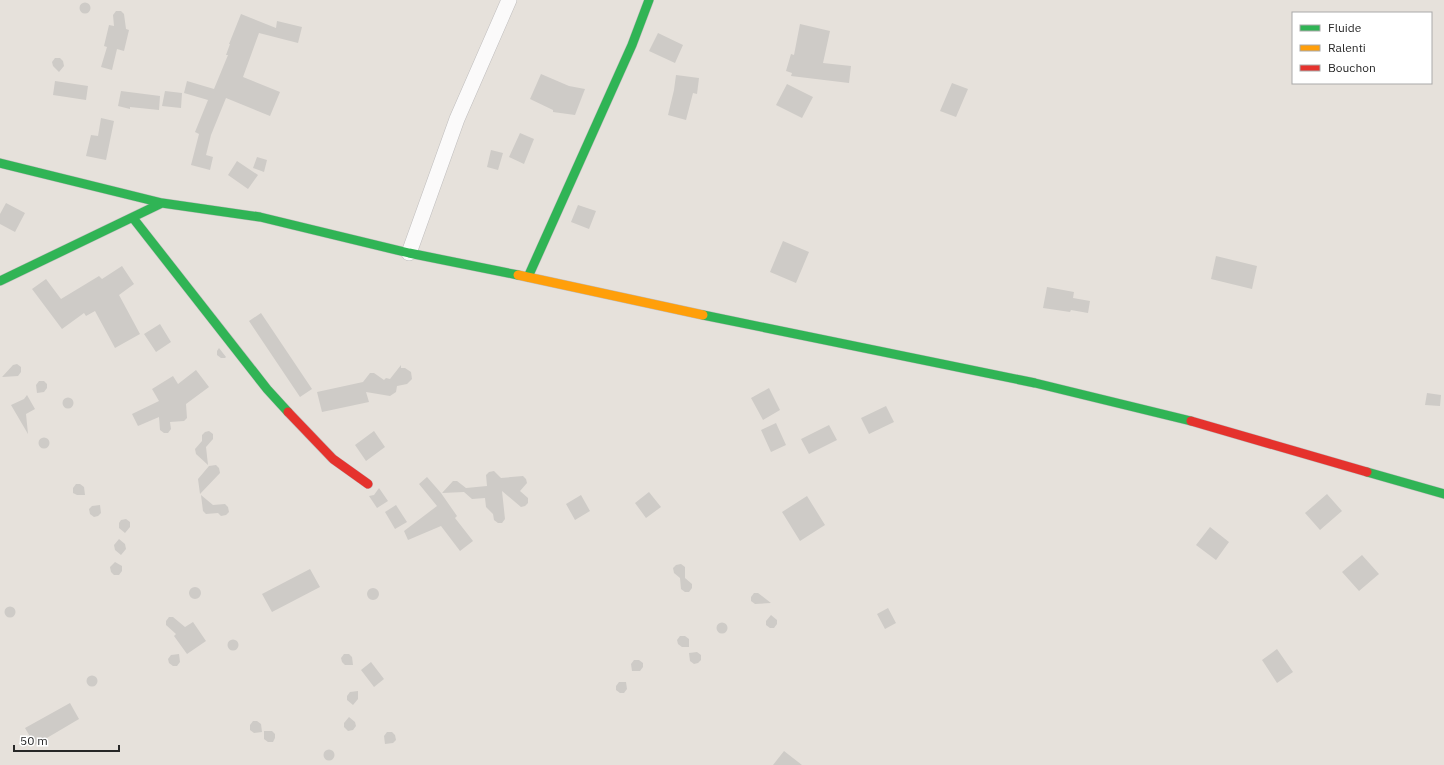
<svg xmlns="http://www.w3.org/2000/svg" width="1444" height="765" font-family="'IBM Plex Sans',sans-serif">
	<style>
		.building { fill: #cecbc7 }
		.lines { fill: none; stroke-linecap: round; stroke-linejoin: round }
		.street-casing { stroke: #bfbdbd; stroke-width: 16 }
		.fast-casing { stroke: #bfbdbd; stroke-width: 10 }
		.slow-casing { stroke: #bfbdbd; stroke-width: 10 }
		.jam-casing { stroke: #bfbdbd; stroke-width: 10 }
		.street { stroke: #fbfafa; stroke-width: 15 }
		.fast { stroke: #30b455; stroke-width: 9 }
		.slow { stroke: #ff9f0a; stroke-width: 9 }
		.jam { stroke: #e5322d; stroke-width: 9 }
	</style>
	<rect width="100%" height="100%" fill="#e6e1db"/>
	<path class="building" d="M79.5 8a5.5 5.5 0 1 1 11 0a5.5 5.5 0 1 1-11 0Z
		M116,11h5l3,3 2,15 3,1 -5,21 -7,-2 -5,21 -11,-3 6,-20 -3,-1 5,-21 5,1 -1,-11z
		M241,14l35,14 1,-7 25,6 -4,16 -39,-10 -16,44 37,15 -10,24 -44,-18 -15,37 -5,20 7,2 -3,13 -19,-5 8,-31 -4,-2 13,-32 -24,-7 3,-12 27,8 14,-34h-2l4,-11h-1z
		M800,24l30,7 -7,32 28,3 -2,17 -58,-7 1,-3 -6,-2 5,-17 3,1z
		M658,33l25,12 -8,18 -26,-12z
		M55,58h5l3,3 1,5 -5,6 -6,-6 -1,-4z
		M541,74l28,12 16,3 -10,26 -22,-3v-2l-23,-11z
		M676,75l23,3 -2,16 -4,-1 -7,27 -18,-5 6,-25z
		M55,81l33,5 -2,14 -33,-5z
		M952,83l16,6 -12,28 -16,-6z
		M787,84l26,13 -11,21 -26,-13z
		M121,91l39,5 -1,14 -29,-3v2l-12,-3z
		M165,91l17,2 -1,15 -19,-2z
		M101,118l13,3 -8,39 -20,-4 5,-21 7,1z
		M520,133l14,6 -10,25 -15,-7z
		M491,150l12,3 -5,17 -11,-3z
		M257,157l10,3 -3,12 -11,-4z
		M237,161l21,14 -10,14 -20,-14z
		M6,203l19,10 -10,19 -15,-8v-10z
		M578,205l18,6 -7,18 -18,-7z
		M783,241l26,11 -13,31 -26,-11z
		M1216,256l41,10 -5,23 -41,-10z
		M122,266l12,18 -15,11 21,39 -25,14 -20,-37 -9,5 -2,-3 -22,16 -30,-40 14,-10 15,20 38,-23 3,3z
		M1047,287l27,5 -1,6 17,3 -2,12 -17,-3 -1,2 -27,-4z
		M261,313l51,76 -12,8 -51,-76z
		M160,324l11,18 -15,10 -12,-18z
		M219,348l7,9 -1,1h-4l-4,-3v-4z
		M17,364l4,3v5l-3,4 -16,1 11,-12z
		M401,365v3h4l6,4 1,7 -5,5 -10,2 -1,6 -6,4 -24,-4 3,10 -47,10 -5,-20 46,-10 7,-9h4l10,7 2,-2 4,1z
		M196,370l13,17 -23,17 1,14 -3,3 -14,1 1,7 -3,4h-4l-4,-3 -1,-13 -21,9 -6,-12 27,-13 -7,-12 21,-13 5,8z
		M39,381h5l3,3v4l-3,4 -7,1 -1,-8z
		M769,388l11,22 -17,10 -12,-22z
		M1427,393l14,2 -1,11 -15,-1z
		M27,395l8,14 -9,5 2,20 -17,-29 13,-6z
		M62.5 403a5.5 5.5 0 1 1 11 0a5.5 5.5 0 1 1-11 0Z
		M886,406l8,16 -25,12 -8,-16z
		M776,423l10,22 -15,7 -10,-22z
		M829,425l8,15 -28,14 -8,-15z
		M209,431l4,3v5l-7,8 2,18 -12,-11 -1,-5 7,-8v-6l3,-3z
		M374,431l11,16 -19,14 -11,-16z
		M38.5 443a5.5 5.5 0 1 1 11 0a5.5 5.5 0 1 1-11 0Z
		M216,465l3,3 1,5 -20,21 -2,-15 11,-13z
		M494,471l7,7 22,-2 3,3 1,4 -7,8 8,7v5l-3,3 -4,1 -19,-16 3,28 -3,4h-4l-4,-3 -1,-6 -7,-7 -1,-9 -13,1 -8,-7 -22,1 11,-12h4l9,7 21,-2 -1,-11 3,-3z
		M427,477l14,16 16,23 -2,2 18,23 -13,10 -19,-25 -33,14 -4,-9 33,-25 -18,-22z
		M76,484h4l4,3 1,8h-8l-4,-2v-5z
		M379,488l9,13 -11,7 -8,-12 5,-1z
		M649,492l12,15 -15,11 -11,-15z
		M1327,494l15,17 -22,19 -15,-17z
		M201,495l12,10 12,-1 3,3 1,5 -3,3 -5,1 -3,-3 -12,1 -3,-3z
		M581,495l9,16 -15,9 -9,-16z
		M807,496l18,29 -25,16 -18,-29z
		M100,505l1,8 -3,3 -4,1 -4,-3 -1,-5 3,-3z
		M396,505l11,17 -12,7 -10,-17z
		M126,519l4,3v5l-5,6 -6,-5v-5l2,-3z
		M1210,527l19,15 -13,18 -20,-15z
		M119,539l6,5 1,5 -5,6 -6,-5 -1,-5z
		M1362,555l17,19 -20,17 -17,-19z
		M115,562l7,4v5l-3,4h-5l-3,-3 -1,-5z
		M681,564l4,3v11l7,6v4l-3,4h-4l-4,-3 -1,-11 -6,-5 -1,-5 3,-3z
		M310,569l10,18 -48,25 -10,-18z
		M189 593a6 6 0 1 1 12 0a6 6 0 1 1-12 0Z
		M367 594a6 6 0 1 1 12 0a6 6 0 1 1-12 0Z
		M754,593h4l13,10 -16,1 -4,-3v-4z
		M4.5 612a5.5 5.5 0 1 1 11 0a5.5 5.5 0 1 1-11 0Z
		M888,608l8,15 -11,6 -8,-15z
		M771,615l6,5v4l-3,4h-4l-4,-3v-4z
		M169,617h4l12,10 8,-5 13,19 -19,13 -13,-18 2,-2 -10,-9v-4z
		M716.5 628a5.5 5.5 0 1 1 11 0a5.5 5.5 0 1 1-11 0Z
		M680,636h5l4,3v8h-7l-4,-3 -1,-4z
		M227.5 645a5.5 5.5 0 1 1 11 0a5.5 5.5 0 1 1-11 0Z
		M1277,649l16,23 -16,11 -15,-23z
		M697,652l4,3v5l-3,3 -4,1 -4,-3 -1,-8z
		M179,654l1,8 -3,4h-4l-4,-3 -1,-4 3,-4z
		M344,654h5l3,3 1,8h-8l-3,-3 -1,-4z
		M634,660h5l4,3v4l-3,4h-8l-1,-7z
		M371,662l13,17 -10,8 -13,-17z
		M86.5 681a5.5 5.5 0 1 1 11 0a5.5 5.5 0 1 1-11 0Z
		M619,682h7l1,7 -3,4h-4l-4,-3v-4z
		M358,691v8l-5,6 -6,-5v-4l3,-4z
		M70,703l9,16 -44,26 -10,-17z
		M349,717l6,5 1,4 -3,4 -5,1 -4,-4v-4z
		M253,721h4l4,3 1,8 -8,1 -4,-3v-5z
		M264,731h8l3,3v4l-2,4h-5l-4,-3z
		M387,732h5l3,3 1,5 -3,3 -8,1 -1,-8z
		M323.5 755a5.5 5.5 0 1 1 11 0a5.5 5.5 0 1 1-11 0Z
		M784,751l18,14h-29z"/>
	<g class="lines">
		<g class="street-casing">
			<path id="street" d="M409,253l48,-134 52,-119"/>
		</g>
		<g class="fast-casing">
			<path id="fast" d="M0,163l162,40
				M133,218l134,171 21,23
				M528,277l104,-232 17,-45
				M0,281l162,-78 98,14 149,36 109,22
				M703,315l332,68 156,38
				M1367,472l77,22"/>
		</g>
		<g class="slow-casing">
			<path id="slow" d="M518,275l185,40"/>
		</g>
		<g class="jam-casing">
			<path id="jam" d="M288,412l45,47 35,25
				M1191,421l176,51"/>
		</g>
		<use href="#street" class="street"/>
		<use href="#fast" class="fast"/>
		<use href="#slow" class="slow"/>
		<use href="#jam" class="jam"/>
	</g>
	<rect x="1292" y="12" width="140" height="72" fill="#ffffff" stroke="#a9a9a9"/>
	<rect x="1300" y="25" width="20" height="6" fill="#30b455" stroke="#a9a9a9"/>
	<text x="1328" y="32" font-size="12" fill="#272727">Fluide</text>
	<rect x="1300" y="45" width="20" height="6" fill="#ff9f0a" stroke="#a9a9a9"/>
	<text x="1328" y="52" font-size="12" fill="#272727">Ralenti</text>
	<rect x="1300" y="65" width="20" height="6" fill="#e5322d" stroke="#a9a9a9"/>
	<text x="1328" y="72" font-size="12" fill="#272727">Bouchon</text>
	<path d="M14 745v6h105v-6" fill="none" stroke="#272727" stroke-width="2"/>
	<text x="20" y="745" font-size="12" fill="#272727" stroke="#ffffff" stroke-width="3" paint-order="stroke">50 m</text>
</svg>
